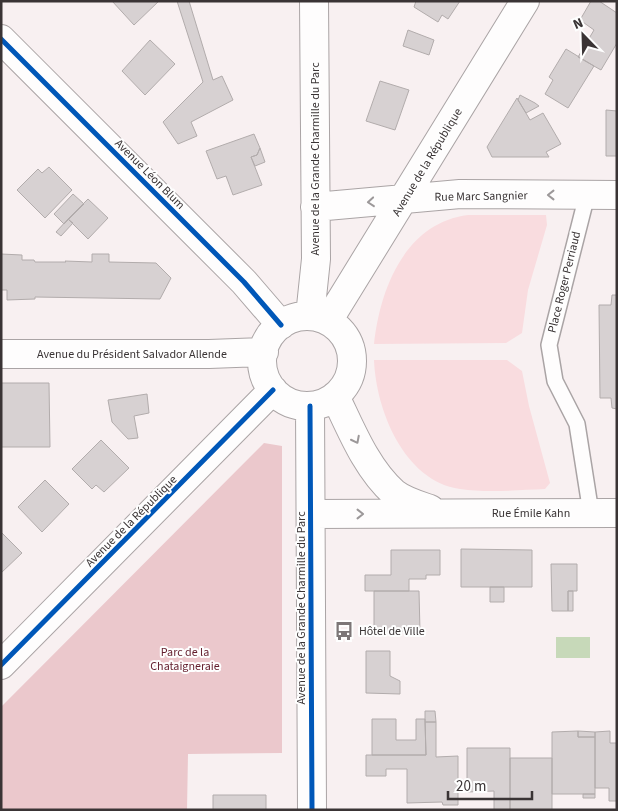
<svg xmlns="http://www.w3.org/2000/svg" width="618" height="811" font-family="'Source Sans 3',sans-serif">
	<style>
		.green { fill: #f9dcdf }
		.forest { fill: #ebc8cc }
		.water { fill: #c7d9b9 }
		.building { fill: #d7d1d2; stroke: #b2acac }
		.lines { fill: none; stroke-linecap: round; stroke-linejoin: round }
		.service-casing { stroke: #aaa4a5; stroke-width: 18 }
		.minor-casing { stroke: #aaa4a5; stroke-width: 30 }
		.service { stroke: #fefdfd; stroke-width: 15 }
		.minor { stroke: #fefdfd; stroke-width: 28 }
		.cycleway-casing { stroke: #fefefe; stroke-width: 8 }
		.cycleway { stroke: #0057b8; stroke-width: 5 }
		.oneway { stroke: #9c9899 }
		.labels { text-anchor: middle; stroke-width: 4; stroke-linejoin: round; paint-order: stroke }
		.street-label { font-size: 12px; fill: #3a3435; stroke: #fefefe }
		.poi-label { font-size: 12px; fill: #3a3435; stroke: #fefefe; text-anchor: start }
		.park-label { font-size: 12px; fill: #631e2d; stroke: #fefefe }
	</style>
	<rect width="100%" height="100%" fill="#f8f0f1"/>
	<path class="green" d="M468,215h78l1,10 -19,65 -6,43 -16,10 -132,1c6,-55 31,-121 94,-129z
		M374,360h133l15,11 7,35 21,77 -5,6c-27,1 -58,4 -85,0 -56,-8 -84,-79 -86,-129z"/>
	<path class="forest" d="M264,443l18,3v307l-94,1 -1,56h-186v-103z"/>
	<path class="water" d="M556,637h34v21h-34z"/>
	<path class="building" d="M112,1h47l-25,24z
		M177,1h12l24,79 9,-4 11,24 -42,22 6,14 -19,8 -15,-22 40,-40z
		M416,1h44l-12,18 -6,-4 -4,7 -24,-15z
		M591,1h8l18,12v30l-16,27 -23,-13 16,-27 -14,-10z
		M408,30l26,10 -5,15 -26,-9z
		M150,40l25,24 -30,31 -23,-24z
		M566,49l28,17 -26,42 -23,-14 8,-14 -4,-3z
		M380,81l29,9 -14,40 -29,-9z
		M520,95l15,8 4,3 -13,7 -8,-13z
		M517,98l13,22 13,-7 18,31 -15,8 3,5h-57l-5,-10z
		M606,110l11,1v45h-11z
		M254,134l6,14 -3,7 -6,2 11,28 -29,10 -7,-19 -9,3 -11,-28z
		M260,148l5,14 -10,4 -4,-9 6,-2z
		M49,167l23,23 -27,28 -28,-28 21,-21 4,4z
		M73,194l11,10 -20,20 -10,-10z
		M88,199l20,19 -20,21 -20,-20z
		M68,219l5,4 -12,13 -5,-4z
		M1,254l21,1v5h12l1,2h31l-1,-1 27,1v-8h17v8l47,1 15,15 -11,21 -125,-2v2l-28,1v-10h-6z
		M612,295h5v114l-5,-1 -1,-10h-11l-1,-93h12z
		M1,383h48l1,64h-49z
		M147,394l2,19 -15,3 4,22 -10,1 -16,-17 -4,-22z
		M101,440l28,28 -25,24 -8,-7 -4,4 -20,-20z
		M45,480l24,24 -27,28 -24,-25z
		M1,532l21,21 -21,20z
		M461,549l71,1v37h-71z
		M391,550h49v25h-14v4h-17v12h-44v-16h26z
		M551,564h26v27h-9v20h-16z
		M490,587h14v15h-14z
		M374,591h45l1,41 -46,-1z
		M568,591h5v20h-5z
		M366,651h24v25l10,5v13l-34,-1z
		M425,711h10l1,11h-11z
		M372,719h24v21h20v-21h9l1,36h-54z
		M425,722h11v35l22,-1v49h-15l-1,-3 -35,1v-34h-21v7h-20v-21h60z
		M578,731l17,1v5h-17z
		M578,731v6h17v57h-43v-62z
		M610,731v12h7v58h-8v-13h-14v-56z
		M467,748h43v62h-16v-19l-27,1z
		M510,758h42v52h-42z
		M583,794h12v4h-12z
		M213,795h53v15h-53z"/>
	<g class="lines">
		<g class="service-casing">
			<path id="service" d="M587,195l-38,150 6,36 22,43 14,89"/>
		</g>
		<g class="minor-casing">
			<path id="minor" d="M1,39l243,243 37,43
				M315,207l145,-13 157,1
				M310,316l6,-57 -2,-258
				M262 361a45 45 0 1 1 90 0a45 45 0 1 1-90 0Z
				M328,321l197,-320
				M1,354h208l55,-2
				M335,396c16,33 31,72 59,97 10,8 24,12 36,16
				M310,406l2,404
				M311,514l306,-1
				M1,665l272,-275"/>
		</g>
		<use href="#service" class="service"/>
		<use href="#minor" class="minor"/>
		<g class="cycleway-casing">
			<path id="cycleway" d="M1,39l243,243 37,43
				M310,406l2,404
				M1,665l272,-275"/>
		</g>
		<use href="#cycleway" class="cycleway"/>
	</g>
	<defs><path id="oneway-chevron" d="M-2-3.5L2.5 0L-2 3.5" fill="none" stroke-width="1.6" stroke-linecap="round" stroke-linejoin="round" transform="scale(1.25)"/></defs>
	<g class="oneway">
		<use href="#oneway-chevron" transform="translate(551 195) rotate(-180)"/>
		<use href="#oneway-chevron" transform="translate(371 202) rotate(175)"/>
		<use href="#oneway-chevron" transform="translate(356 440) rotate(63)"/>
		<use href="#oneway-chevron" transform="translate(360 514)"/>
	</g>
	<defs>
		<g id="bus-bare" transform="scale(1.5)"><path d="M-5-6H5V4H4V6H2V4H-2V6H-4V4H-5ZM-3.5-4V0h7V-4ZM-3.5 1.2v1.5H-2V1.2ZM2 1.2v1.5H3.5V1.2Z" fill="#7c7677" stroke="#fefefe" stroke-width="2.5" paint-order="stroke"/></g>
	</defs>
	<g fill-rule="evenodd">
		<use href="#bus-bare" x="344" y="631"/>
	</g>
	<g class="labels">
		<g class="street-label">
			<text transform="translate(315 159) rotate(-90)" y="4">Avenue de la Grande Charmille du Parc</text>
			<text transform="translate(427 162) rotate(-59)" y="4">Avenue de la République</text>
			<text transform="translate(150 174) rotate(45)" y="4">Avenue Léon Blum</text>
			<text transform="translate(481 196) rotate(-1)" y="4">Rue Marc Sangnier</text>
			<text transform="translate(564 282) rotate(-76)" y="4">Place Roger Perriaud</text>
			<text x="132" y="358">Avenue du Président Salvador Allende</text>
			<text x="531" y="517">Rue Émile Kahn</text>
			<text transform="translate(131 521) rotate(-45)" y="4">Avenue de la République</text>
			<text transform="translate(301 608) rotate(-90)" y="4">Avenue de la Grande Charmille du Parc</text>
		</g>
		<g class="poi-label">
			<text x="359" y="635">Hôtel de Ville</text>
		</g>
		<g class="park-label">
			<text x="185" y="656">Parc de la<tspan x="185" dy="14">Chataigneraie</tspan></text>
		</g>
	</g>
	<rect width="618" height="811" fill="none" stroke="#3a3435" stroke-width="5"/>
	<g transform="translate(583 35) rotate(337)" stroke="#fefefe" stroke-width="4" paint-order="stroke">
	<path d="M0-4L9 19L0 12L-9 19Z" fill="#3a3435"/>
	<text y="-8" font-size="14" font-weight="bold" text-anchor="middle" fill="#3a3435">N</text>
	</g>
	<path d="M448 791v8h84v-8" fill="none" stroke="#3a3435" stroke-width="2.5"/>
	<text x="456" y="791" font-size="15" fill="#3a3435" stroke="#fefefe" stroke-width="4" paint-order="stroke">20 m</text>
</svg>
